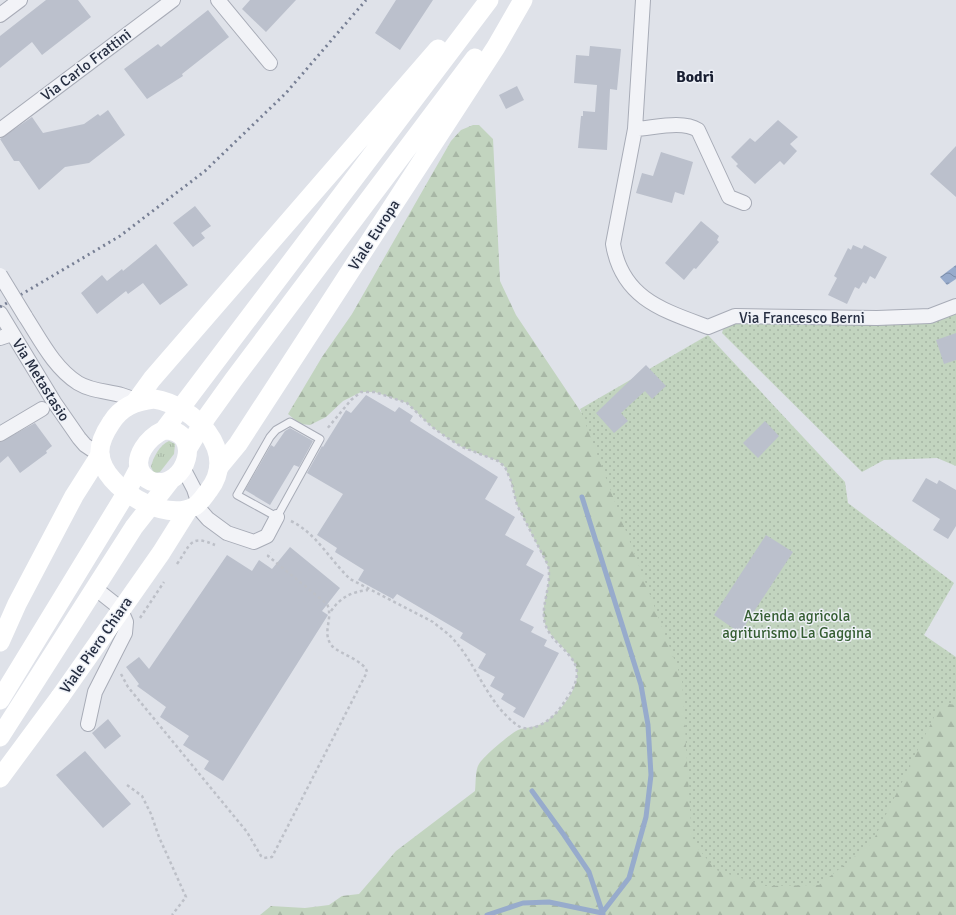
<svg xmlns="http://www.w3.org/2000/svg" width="956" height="915" font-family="Signika,sans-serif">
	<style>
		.grass { fill: url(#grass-tufts) }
		.forest { fill: url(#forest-firs) }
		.park { fill: url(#park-dots) }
		.water { fill: url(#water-waves) }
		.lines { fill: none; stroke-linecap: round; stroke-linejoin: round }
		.stream { stroke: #97abcc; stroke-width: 5 }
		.building { fill: #bbc0cc }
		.lane-casing { stroke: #a8acb7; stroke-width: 9 }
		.street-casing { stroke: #a8acb7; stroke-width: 16 }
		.path { stroke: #bdc0c8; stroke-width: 2.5; stroke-dasharray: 3 3; stroke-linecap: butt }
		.lane { stroke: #f2f3f7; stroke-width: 7 }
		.street { stroke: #f2f3f7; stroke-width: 14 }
		.secondary { stroke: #fff; stroke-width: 19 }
		.rail { stroke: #777f94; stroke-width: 3; stroke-dasharray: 2 4; stroke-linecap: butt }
		.street-bridge-casing { stroke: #a8acb7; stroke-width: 16; stroke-linecap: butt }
		.street-bridge { stroke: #f2f3f7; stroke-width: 14 }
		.secondary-bridge { stroke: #fff; stroke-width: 19 }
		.labels { text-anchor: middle; stroke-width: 3; stroke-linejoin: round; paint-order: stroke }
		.street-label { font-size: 15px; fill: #262e41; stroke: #eef1f7 }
		.park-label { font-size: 15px; fill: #365e33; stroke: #eef1f7 }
		.neighbourhood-label { font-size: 16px; font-weight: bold; fill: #191f32; stroke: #eef1f7 }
	</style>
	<defs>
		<pattern id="grass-tufts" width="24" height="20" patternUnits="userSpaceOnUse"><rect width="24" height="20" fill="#c2d4bf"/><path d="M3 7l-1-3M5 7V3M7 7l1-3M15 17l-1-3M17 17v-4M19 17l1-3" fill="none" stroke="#a7b6a5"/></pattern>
		<pattern id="forest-firs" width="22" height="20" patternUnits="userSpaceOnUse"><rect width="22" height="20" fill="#c2d4bf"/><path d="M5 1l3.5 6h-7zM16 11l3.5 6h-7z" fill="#a7b6a5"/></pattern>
		<pattern id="park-dots" width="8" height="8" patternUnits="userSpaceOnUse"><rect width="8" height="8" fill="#c2d4bf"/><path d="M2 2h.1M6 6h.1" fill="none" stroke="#a7b6a5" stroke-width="1.8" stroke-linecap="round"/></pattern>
		<pattern id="water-waves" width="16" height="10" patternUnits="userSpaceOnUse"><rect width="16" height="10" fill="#97abcc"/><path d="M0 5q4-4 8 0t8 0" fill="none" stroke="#7b8ca7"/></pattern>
	</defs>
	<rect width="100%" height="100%" fill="#dfe2e9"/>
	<path class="grass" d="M169,441l6,3 -1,10 -14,18 -6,1 -3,-6c2,-10 9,-22 18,-26z"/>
	<path class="forest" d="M473,125h6l14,14 7,142 16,34 73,109 291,362 76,-105v234h-696l11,-9 34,2 24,-3 13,-9 17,-2 37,-43 79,-60c1,-8 0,-21 4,-27 5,-8 31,-30 39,-34 7,-3 14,-2 21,-5 16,-6 36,-31 38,-48 2,-25 -29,-35 -33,-57 -3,-17 8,-36 4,-54l-31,-61 -6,-24 -6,-14 -7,-6 -36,-14 -16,-10 -15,-11 -24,-23 -32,-11h-14l-18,9 -17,16 -16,8 -10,-1 -12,-10 34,-57 30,-43 99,-173 10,-11z"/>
	<path class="park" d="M956,309v157l-19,-8 -53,2 -22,12 -140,-139 3,-10z
		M708,335l137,147 3,21 106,80 -30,52 32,22v48l-15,-2 -69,140 -53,42 -54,1 -49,-16 -24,-29 -10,-161 -102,-271z"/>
	<path class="water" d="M956,265v14l-9,6 -7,-8z"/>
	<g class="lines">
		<path class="stream" d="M532,791l32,44 25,37 14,42
			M487,915l36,-12 26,-1 53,11 27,-35 17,-61 5,-42 -3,-50 -7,-40 -59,-188"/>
	</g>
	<path class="building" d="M46,0h32l13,17 -49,38 -10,-13 -32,26v-32z
		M250,0h46l-30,32 -24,-23z
		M396,0h37l-33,50 -25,-17z
		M208,10l21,27 -47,37 1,2 -36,23 -23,-30 34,-25 3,3z
		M590,46l31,3 -4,41 -7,-1 -3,61 -29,-2 3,-32h2v-5l12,1 2,-27 -23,-2 2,-28 13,1z
		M517,86l7,14 -18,9 -7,-14z
		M108,110l17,25 -36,28 -24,4 -26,23 -20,-29h-5l-14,-22 32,-22 11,16 41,-9 14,-10 2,2z
		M778,120l20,17 -8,7 7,7 -13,14 -4,-4 -25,23 -19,-18 2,-2 -7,-7 19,-19 5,4z
		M956,146v51l-26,-23z
		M661,152l32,10 -9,33 -9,-3 -3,11 -36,-10 6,-20 11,3z
		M195,206l16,20 -10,7 4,5 -12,9 -20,-24z
		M701,221l18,15 -2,4 2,2 -23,27 -2,-1 -10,12 -19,-17z
		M156,244l32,41 -28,20 -17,-22 -15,11 -2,-3 -29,23 -16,-21 21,-18 5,6 15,-12 1,2z
		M853,245l9,4 2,-4 23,12 -12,22 -5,-3 -4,8 -3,-2 -4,7 -4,-2 -8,17 -19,-9 9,-17 -3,-2 14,-28 3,2z
		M956,333v27l-12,4 -8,-24z
		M646,365l20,21 -14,13 -7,-8 -24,22 7,8 -14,12 -18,-20z
		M366,395l29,17 4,-5 14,9 -3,5 88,56 -13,22 30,18 -10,18 29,16 -8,14 18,10 -24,45 14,7 -3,5 16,8 -3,6 15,7 -35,65 -11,-6 3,-4 -15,-9 3,-5 -14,-8 5,-9 -17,-9 8,-14 -26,-16 3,-5 -66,-39 -4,5 -35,-19 6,-10 -29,-18 2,-4 -20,-13 26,-41 -36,-21 15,-27 1,1 23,-37 5,3z
		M765,421l14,15 -21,22 -15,-15z
		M35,423l17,23 -6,5 1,2 -27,20 -12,-17 -8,7v-21z
		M290,428l23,13 -14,26 -5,-2 -24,40 -25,-15 26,-45 3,2 11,-16z
		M926,478l11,6 2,-4 17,10v36l-8,13 -15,-9 7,-11 -28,-18z
		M766,535l27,17 -53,81 -26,-18z
		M290,547l50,41 -18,23 6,4 -105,166 -19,-12 5,-8 -26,-16 6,-9 -29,-19 6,-10 -29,-21 2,-2 -13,-17 13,-10 10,12 78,-114 25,16 7,-11 13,9z
		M108,719l13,17 -16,13 -13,-16z
		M85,751l46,53 -28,24 -47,-53z"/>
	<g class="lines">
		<g class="lane-casing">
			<path id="lane" d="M290,422l30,17 -43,78 -40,-22 33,-58 6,-7z"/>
		</g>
		<g class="street-casing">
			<path id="street" d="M218,0l52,63
				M643,0l-8,129 -22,115c9,54 49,66 95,83l27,-11 142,2 53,-2 26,-10
				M0,15l20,-15
				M635,129c19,-1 47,-9 63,1l31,67 15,6
				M0,130l173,-130
				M0,313l54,89 25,36 6,7 15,10
				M25,316c15,23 29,52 53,67 18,11 40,7 58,18
				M0,338l12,-4
				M0,434l42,-25
				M183,468l11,21 7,22 7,8 19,14 27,9 13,-6 10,-19
				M88,724l7,-32 30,-59 1,-11 -6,-14 -24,-19"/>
		</g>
		<path class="path" d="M291,521c25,12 39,39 59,58l83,43c7,6 15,11 21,18 22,24 34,64 63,85 7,6 18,3 25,-1 13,-7 19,-17 27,-29 26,-40 -20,-44 -25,-76 -2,-17 8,-35 4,-54l-31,-60 -6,-24 -6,-14 -7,-6 -36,-14 -16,-10 -15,-11 -24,-23 -32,-11h-14l-10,8 -25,30
			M177,564c14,-20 13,-30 38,-19
			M331,611c10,-14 20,-19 37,-21
			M140,618l24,-36
			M121,674l7,13 119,145 14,24 3,2 8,-1 95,-185c-2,-11 -27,-18 -35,-26 -11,-14 2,-27 -5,-42l-59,-48 2,-4
			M127,785l15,11 9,18 8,23 27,60 -14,18"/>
		<use href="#lane" class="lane"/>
		<use href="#street" class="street"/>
		<path class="secondary" d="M136,401l16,-22 286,-330
			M164,430l325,-430
			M164,430c41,0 22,59 -10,52 -5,-1 -9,-4 -12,-8 -11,-17 7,-37 22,-44z
			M188,448l18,-30 28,-39 241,-321
			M219,467l19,-23 258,-397 27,-47
			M0,642l17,-38 57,-108 26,-41
			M0,700l122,-200 17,-32
			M0,737l134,-210 36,-46
			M0,778l60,-81"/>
		<path class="rail" d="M0,307l120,-71 85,-65 81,-78 80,-93"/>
		<g class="street-bridge-casing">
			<path id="street-bridge" d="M0,275l25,41"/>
		</g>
		<use href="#street-bridge" class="street-bridge"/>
		<path class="secondary-bridge" d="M154,399c39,6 85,52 55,91 -4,5 -8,12 -14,16 -29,18 -92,-18 -95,-52 -1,-11 5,-22 11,-31 10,-16 24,-22 43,-24z
			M60,697l101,-144 27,-43"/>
	</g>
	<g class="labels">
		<g class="street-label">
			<text transform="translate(86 65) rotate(-37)" y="5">Via Carlo Frattini</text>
			<text transform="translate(374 235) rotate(-57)" y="5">Viale Europa</text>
			<text x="802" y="323">Via Francesco Berni</text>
			<text transform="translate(41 380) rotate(58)" y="5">Via Metastasio</text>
			<text transform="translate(96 645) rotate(-55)" y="5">Viale Piero Chiara</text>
		</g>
		<g class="park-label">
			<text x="797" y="621">Azienda agricola<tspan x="797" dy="17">agriturismo La Gaggina</tspan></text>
		</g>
		<g class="neighbourhood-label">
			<text x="695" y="82">Bodri</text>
		</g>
	</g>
</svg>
